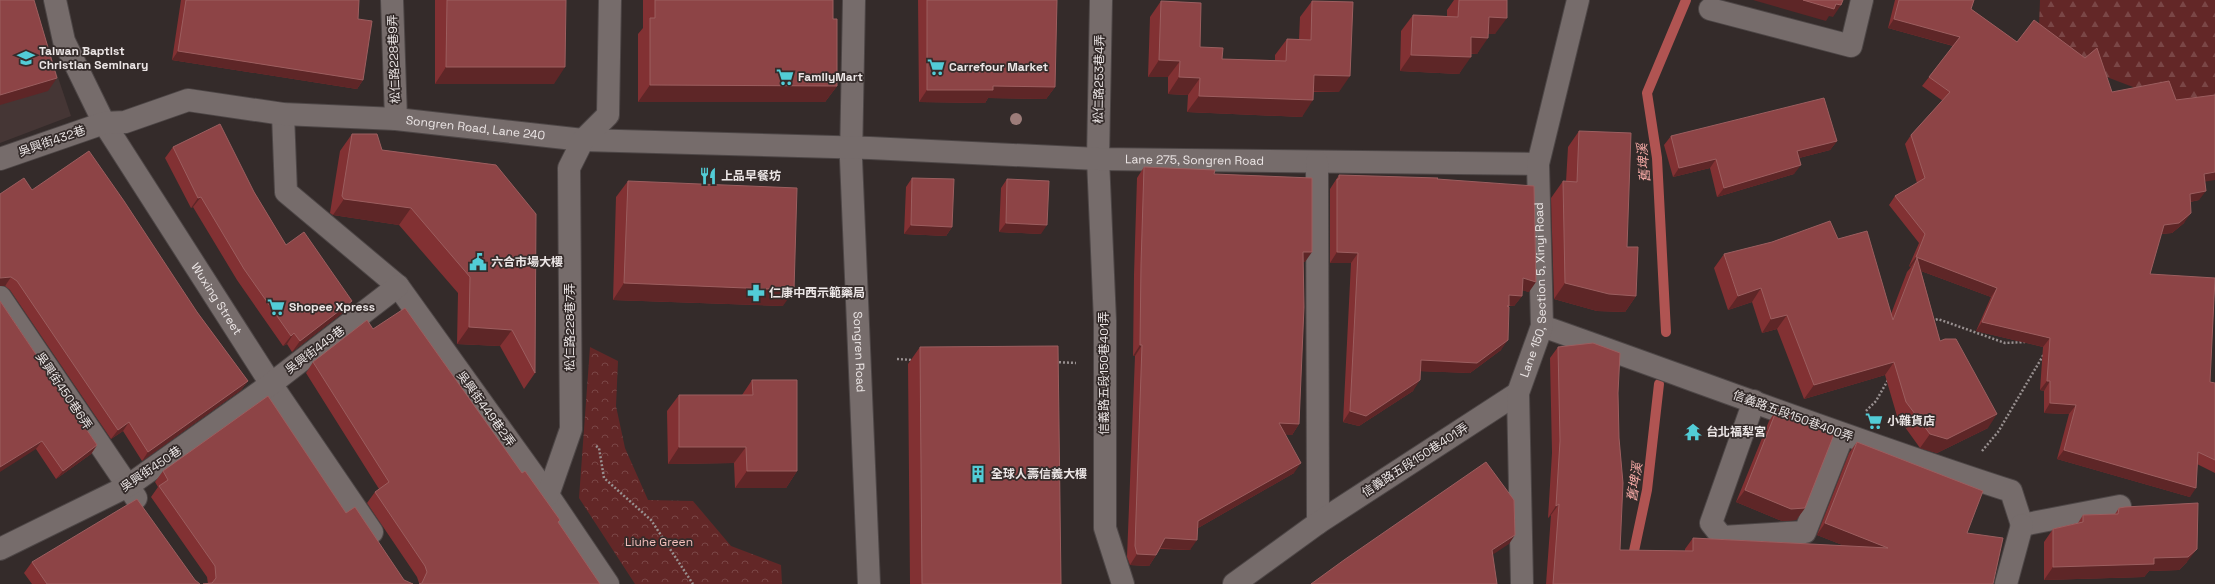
<svg xmlns="http://www.w3.org/2000/svg" width="2215" height="584" font-family="'Space Grotesk','Noto Sans TC',sans-serif">
	<style>
		.built { fill: #453635 }
		.forest { fill: url(#forest-firs) }
		.park { fill: url(#park-crowns) }
		.lines { fill: none; stroke-linecap: round; stroke-linejoin: round }
		.stream { stroke: #b05452; stroke-width: 10 }
		.minor-casing { stroke: #4d4646; stroke-width: 24 }
		.path { stroke: #989090; stroke-width: 2.5; stroke-dasharray: 2 2; stroke-linecap: butt }
		.minor { stroke: #766c6b; stroke-width: 22 }
		.tree { fill: #9c7c79 }
		.wall { fill: #823133 }
		.shaded-wall { fill: #5e2627 }
		.building { fill: #8d4446; stroke: #9c5e5f }
		.labels { text-anchor: middle; stroke-width: 3.5; stroke-linejoin: round; paint-order: stroke }
		.poi-label { font-size: 12px; font-weight: bold; fill: #ece6e6; stroke: #342b2a; text-anchor: start }
		.street-label { font-size: 12px; fill: #ece6e6; stroke: #342b2a }
		.park-label { font-size: 12px; fill: #f2beba; stroke: #342b2a }
		.water-label { font-size: 13px; font-style: italic; fill: #f5a9a5; stroke: #342b2a }
	</style>
	<defs>
		<pattern id="forest-firs" width="22" height="20" patternUnits="userSpaceOnUse"><rect width="22" height="20" fill="#632727"/><path d="M5 1l3.5 6h-7zM16 11l3.5 6h-7z" fill="#7a4646"/></pattern>
		<pattern id="park-crowns" width="20" height="18" patternUnits="userSpaceOnUse"><rect width="20" height="18" fill="#632727"/><path d="M2 6a3 3 0 1 1 6 0M12 15a3 3 0 1 1 6 0" fill="none" stroke="#7a4646"/></pattern>
	</defs>
	<rect width="100%" height="100%" fill="#342b2a"/>
	<path class="built" d="M0,0h32l39,116 -71,27z"/>
	<path class="forest" d="M2040,0h175v118l-177,-67z"/>
	<path class="park" d="M590,347l28,14 -2,45 9,42 23,52 45,1 38,45 50,19 1,19h-147l-56,-86z"/>
	<g class="lines">
		<path class="stream" d="M1666,332l-9,-174 -10,-65 39,-93
			M1627,584l20,-94 12,-106"/>
		<g class="minor-casing">
			<g id="minor">
				<path id="s1" d="M55,0l9,41 40,82 167,261 101,148"/>
				<path d="M392,0l4,119"/>
				<path id="s2" d="M854,0l-3,159 18,425"/>
				<path d="M1101,0l-3,159 7,162v207l18,56"/>
				<path d="M1710,9l141,37 11,-46"/>
				<path d="M283,114l3,78 112,94 150,209 60,89"/>
				<path id="s3" d="M0,159l104,-36 21,-1 63,-22 95,14 113,5 187,21 287,8 228,11 440,5"/>
				<path d="M1317,162l1,361"/>
				<path d="M0,297l136,201"/>
				<path d="M1542,326c156,55 311,114 469,165l11,34"/>
				<path d="M1754,401l-43,122 11,14 83,-5 38,-97"/>
				<path d="M548,495l23,-66 -2,-261 14,-28 25,-25 2,-115"/>
				<path d="M2022,525l98,-19"/>
				<path d="M0,549l128,-63 143,-102 127,-98"/>
				<path d="M1234,584l84,-61 200,-130"/>
				<path id="s4" d="M1522,584l-4,-191 24,-67 -4,-162 40,-164"/>
				<path d="M2006,584l16,-59"/>
			</g>
		</g>
		<path class="path" d="M1932,321l6,-2 67,24 20,-1
			M897,359l16,1
			M1055,362l21,1
			M1866,411l10,-10 12,-21
			M596,446l3,2 5,30 47,42 42,64
			M1982,451l16,-19 46,-78"/>
		<use href="#minor" class="minor"/>
	</g>
	<circle class="tree" cx="1016" cy="119" r="6"/>
	<path class="wall" d="M181,0h178l-1,19 5,61 -6,9 -185,-29z
		M435,0h131l-12,84h-119z
		M643,0h190v19l4,67 -12,16h-187v-68l5,-6z
		M918,0h139l-2,87 -9,12 -58,-1 -3,5 -66,-1z
		M1454,0h53l-12,34h-7l-11,20h-6l-12,20 -59,-3 1,-40 12,-16 34,1v-6z
		M1895,0h79l-3,9 46,33 95,50 93,90 -6,18 -9,2 -6,21 -12,10 -11,1 -11,40 60,108 5,1v90l-18,-9 -7,33 -133,-38 12,-45 -25,-1v-22l-4,-1 3,-43 -67,-16 15,-34 -70,-26 19,70 48,87 -51,25 -17,-5 -23,-32 -12,-41 -81,24 -27,-70 -15,4 -10,-31 -24,8 -14,-42 10,-14 114,-15 53,75 16,-42 4,-5 -2,-1 10,-23 -30,-38 6,-9 22,-13 -12,-39 6,-9 32,-34 -21,-15 7,-9 24,-31 -65,-18z
		M1161,1l39,46 22,12 53,1v-5l12,-16h12l1,-22 12,-16 27,91h-26l-11,25 -115,-5 1,-17 -20,-1v-17h-20l2,-60z
		M1579,131l48,116 9,49 -11,16 -28,-1 -43,-12 -3,-101 12,-17 3,1 2,-35z
		M352,134l30,16 114,15 39,208 -11,16 -24,-43 -43,-2 1,-51 -59,-68 -66,-10 -3,-2 10,-62z
		M1671,136l166,5 -7,9 -31,8 -5,16 -77,23 -7,-29 -37,9 -9,-32z
		M173,147l81,45 32,53 66,56 -7,10 -53,41 -5,-8 -4,2 -46,-66 -44,-73 -2,1 -26,-50z
		M1144,167l70,7 91,88h-2l-4,162 -7,11 -7,-1 9,39 -96,55 -8,22 -30,-1 -11,17 -19,-1 -3,-8 8,-201h-2l1,-81 3,-97z
		M1339,175l98,4 92,113 -7,-2v6l-8,10h-5l-8,44 -31,23 -50,-2 -7,20 -54,35 -16,-4 8,-159h-21v-74z
		M912,178l40,49 -6,9 -42,-2 2,-47z
		M1007,179l34,55 -42,-2 2,-44z
		M628,181l155,125 -170,-6 3,-103z
		M32,190l165,122 51,69 -7,9 -99,71 -19,-30 -12,8 -101,-149 -5,-4z
		M0,301l97,144 -6,9 -35,25 -20,-30z
		M373,329l149,144 36,50 -139,61v-1l-2,-6 -50,-74 8,-11 4,-3 -73,-116 7,-11z
		M920,347l141,237h-151l-2,-220z
		M1558,347l60,46 2,157 65,1v-2l8,-11 152,8 -28,-11 32,-82 8,-11 110,91 26,51h-447l5,-69 -3,3 4,-65 -2,-95z
		M752,380l45,91 -11,17h-51l-1,-25 -66,1 -1,-53 12,-16h63z
		M1777,409l28,99 -9,12 -14,1 -46,-19 33,-81z
		M163,471l183,42 58,67 -196,4 -1,-7 -56,-80 7,-10 -3,-5z
		M2119,508l68,54 -8,8 -30,1 -5,6 -100,3v-38l9,-13 25,-6 5,-8 32,-1z
		M32,562l163,18 5,4h-168l-8,-11z"/>
	<path class="shaded-wall" d="M1753,0h50l33,4 5,1 -8,12 -4,-1 -3,5z
		M1489,17l18,1 -12,16h-18z
		M1894,19l66,18 -6,9 -66,-18z
		M1471,37l17,1 -11,16 -17,-1z
		M178,51l185,29 -6,9 -185,-29z
		M1411,55l60,2 -12,17 -59,-3z
		M1159,60l21,1 -12,16h-20z
		M446,67h119l-11,17h-119z
		M1314,75l36,1 -11,16 -37,-1z
		M1179,77l21,1 -12,17 -20,-1z
		M57,78l-9,13 -48,14v-10z
		M650,85l187,1 -12,16h-187z
		M993,86l62,1 -9,12 -58,-1 -3,5 -66,-1 8,-12z
		M1199,96l114,4 -11,17 -115,-5z
		M1837,141l-7,9 -39,10 6,-9z
		M1716,159l-6,9 -37,9 6,-9z
		M1801,165l-7,9 -77,23 7,-9z
		M2215,172v8l-18,3 7,-9z
		M2206,191l-7,9 -15,3 6,-9z
		M201,197l-8,10 -2,1 7,-10z
		M344,199l67,9 -12,17 -66,-10z
		M2191,213l-7,10 -12,10 -14,1 6,-9z
		M1006,223l41,2 -6,9 -42,-2z
		M911,225l41,2 -6,9 -42,-2z
		M1303,252h9l-7,10h-9z
		M1337,252l21,1 -7,10h-21z
		M1916,257l81,31 -6,9 -78,-29 4,-10 -6,9 -2,-1z
		M11,277l-6,9h-5v-8z
		M1523,278l13,4 -7,10 -13,-3z
		M624,283l170,7 -11,16 -170,-6z
		M1565,283l71,13 -11,16 -28,-1 -43,-12z
		M1761,288l-9,14 -24,8 10,-14z
		M1509,295l13,1 -8,10 -12,-1z
		M352,301l-7,10 -53,41 8,-11z
		M1787,315l-10,14 -15,4 9,-14z
		M1982,322l68,16 -7,9 -67,-16z
		M469,327l43,3 -12,16 -43,-2z
		M294,333l-7,11 -4,2 8,-10z
		M1508,340l-7,10 -31,23 -56,-2 7,-11z
		M1140,345h2l-7,11h-2z
		M1894,362l-9,13 -81,24 10,-14z
		M1420,380l-7,11 -54,35 -16,-4 7,-11z
		M248,381l-7,9 -99,71 6,-9z
		M2047,381h3l-6,10 -4,-1z
		M2050,403l26,2 -7,9 -25,-1z
		M1997,414l-9,14 -51,25 -17,-5 10,-14z
		M129,422l-6,9 -12,8 7,-9z
		M1279,423l20,1 -7,11 -21,-1z
		M42,441l-6,8 -36,23v-5z
		M97,445l-6,9 -35,25 7,-8z
		M679,447h67l-12,16 -66,1z
		M2064,450l132,38 -6,9 -133,-38z
		M1301,463l-7,10 -103,59 7,-11z
		M747,471h50l-11,17h-51z
		M1745,490l60,18 -9,12 -14,1 -46,-19z
		M1559,504l-8,11 -3,3 8,-12z
		M1825,523l63,25 -8,12 -63,-25z
		M1515,535l-6,9 -23,15 6,-9z
		M1165,538l32,2 -7,10 -32,-2z
		M2197,549l-10,13 -8,8 -30,1 -5,6 -100,3 9,-13 101,-9z
		M1137,554l19,1 -7,11 -19,-1z"/>
	<path class="building" d="M0,0h34l23,78 -57,17z
		M186,0h173l-1,19 14,2 -9,59 -185,-29z
		M447,0h119l-1,67h-119z
		M655,0h178v19h4v67l-187,-1v-67h5z
		M927,0h130l-2,87 -62,-1v4h-66z
		M1459,0h48v18l-18,-1 -1,21 -17,-1v20l-60,-2 2,-40 45,2z
		M1803,0h40l-2,5 -5,-1 -2,5z
		M1899,0h75l-3,9 46,33 17,-22 51,38 12,-10 15,44 57,-11 7,19 39,-5v77l-11,2 2,17 -16,3 1,19 -12,10 -15,2 -14,49 65,4 -5,104 5,1v77l-17,-8 -2,36 -132,-38 12,-45 -26,-2v-22h-3l3,-43 -68,-16 15,-34 -81,-31 9,-23 -30,-38 30,-18 -14,-43 39,-43 -21,-15 31,-40 -66,-18z
		M1161,1l40,2 -1,44 23,1 -1,11 64,2 1,-22 24,1 1,-39 41,1 -3,74 -36,-1 -1,25 -114,-4 1,-18 -21,-1 1,-16 -21,-1z
		M1824,98l13,43 -40,10 4,14 -77,23 -8,-29 -37,9 -8,-32z
		M220,124l34,68 32,53 18,-13 48,69 -52,40 -6,-8 -3,3 -47,-67 -43,-72 -3,1 -25,-51z
		M1579,131l52,2 -4,114h11l-2,49 -27,-2 -44,-11 -2,-102 14,1z
		M352,134h25l5,16 114,15 40,49 -1,159 -23,-43 -43,-3 1,-50 -59,-69 -67,-9 -2,-3z
		M89,151l35,50 73,111 51,69 -100,71 -19,-30 -11,8 -101,-149 -6,-4 -11,1v-84l24,-16 8,12z
		M1144,167l71,3 -1,4 98,4v74h-9l1,55 -5,117 -20,-1 22,40 -103,58 -1,19 -32,-2 -9,17 -19,-1 -2,-8 7,-201h-2l1,-80z
		M1339,175l99,3 -1,1 97,7 2,96 -13,-4 -1,18 -13,-1v11h-2l2,1 -1,33 -31,23 -56,-3 -1,20 -54,36 -16,-5 8,-158 -21,-1v-73h2z
		M912,178l42,1 -2,48 -41,-2z
		M1007,179l42,2 -2,44 -41,-2z
		M628,181l169,7 -3,102 -170,-7z
		M1830,221l8,18 29,-8 26,89 24,-62 23,83 5,-2h11l41,75 -50,25 -17,-5 -24,-32 -12,-40 -80,23 -27,-70 -16,4 -10,-31 -23,8 -14,-42 48,-12z
		M0,301l97,144 -34,26 -21,-30 -42,26z
		M405,308l117,165 3,-2 35,49 -2,2 42,62h-181l3,-1 5,-11 -2,-6 -50,-74 14,-10 -76,-120 54,-42 6,9z
		M1593,343l27,10 -2,40 1,45 4,45 -3,67 73,1v-13l195,10 -63,-25 32,-81 126,49 -16,42 36,5 -10,46h-440l6,-80 -3,2 4,-65 -2,-94z
		M1058,346l3,238h-139l-2,-237z
		M752,380h45v91h-50l-1,-24h-67v-52h74z
		M268,396l78,117 9,-6 49,73 9,4h-210l9,-1 4,-5 -1,-12 -56,-80 9,-6 -5,-9z
		M1777,409l58,23 -30,76 -14,1 -46,-19z
		M1486,462l28,38 1,35 -23,15 5,34h-186l33,-24z
		M137,499l58,81 5,4h-153l-15,-22z
		M2198,503l-1,46 -9,8 -34,1v6l-101,3v-38l30,-7v-7l35,-1 1,-6 6,-1z"/>
	<defs>
		<g id="school-bare" transform="scale(1.38)"><path d="M0-5L7-2L0 1L-7-2ZM-4 1L0 2.5L4 1V4Q0 6-4 4Z" fill="#52ccd6" stroke="#342b2a" stroke-width="2.5" paint-order="stroke"/></g>
		<g id="supermarket-bare" transform="scale(1.38)"><path d="M-6-5.5h2.5l.6 2H6L4.5 2H-2.5L-4.4-4H-6ZM-1.5 3.2a1.3 1.3 0 1 0 .1 0ZM3 3.2a1.3 1.3 0 1 0 .1 0Z" fill="#52ccd6" stroke="#342b2a" stroke-width="2.5" paint-order="stroke"/></g>
		<g id="restaurant-bare" transform="scale(1.38)"><path d="M-5-6h1v4h1v-4h1v4h1v-4h1v5L-1.5 .5V6h-2V.5L-5-1ZM5-6V6H3V1.5H1.5Q1.5-4 5-6Z" fill="#52ccd6" stroke="#342b2a" stroke-width="2.5" paint-order="stroke"/></g>
		<g id="civic-bare" transform="scale(1.38)"><path d="M-.6-6.5H3V-4.5H.6V-3L4-1V1h2V6H-6V1h2V-1L-.6-3ZM-1.2 2.5V6h2.4V2.5Z" fill="#52ccd6" stroke="#342b2a" stroke-width="2.5" paint-order="stroke"/></g>
		<g id="pharmacy-bare" transform="scale(1.38)"><path d="M-2-6h4v4h4v4h-4v4h-4v-4h-4v-4h4Z" fill="#52ccd6" stroke="#342b2a" stroke-width="2.5" paint-order="stroke"/></g>
		<g id="temple-bare" transform="scale(1.38)"><path d="M0-6L5-2H3V0L6.5 2.5H4V6H1.5V3h-3V6H-4V2.5H-6.5L-3 0V-2H-5Z" fill="#52ccd6" stroke="#342b2a" stroke-width="2.5" paint-order="stroke"/></g>
		<g id="building-bare" transform="scale(1.38)"><path d="M-4-6H4V6H1V3H-1V6H-4ZM-2.5-4.3h1.7v1.8h-1.7ZM.8-4.3h1.7v1.8H.8ZM-2.5-1h1.7V.8h-1.7ZM.8-1h1.7V.8H.8Z" fill="#52ccd6" stroke="#342b2a" stroke-width="2.5" paint-order="stroke"/></g>
	</defs>
	<g fill-rule="evenodd">
		<use href="#school-bare" x="26" y="58"/>
		<use href="#supermarket-bare" x="936" y="67"/>
		<use href="#supermarket-bare" x="785" y="77"/>
		<use href="#restaurant-bare" x="708" y="176"/>
		<use href="#civic-bare" x="478" y="262"/>
		<use href="#pharmacy-bare" x="756" y="293"/>
		<use href="#supermarket-bare" x="276" y="307"/>
		<use href="#supermarket-bare" x="1874" y="421"/>
		<use href="#temple-bare" x="1693" y="432"/>
		<use href="#building-bare" x="978" y="474"/>
	</g>
	<g class="labels">
		<g class="poi-label">
			<text x="39" y="55">Taiwan Baptist<tspan x="39" dy="14">Christian Seminary</tspan></text>
			<text x="949" y="71">Carrefour Market</text>
			<text x="798" y="81">FamilyMart</text>
			<text x="721" y="180">上品早餐坊</text>
			<text x="491" y="266">六合市場大樓</text>
			<text x="769" y="297">仁康中西示範藥局</text>
			<text x="289" y="311">Shopee Xpress</text>
			<text x="1887" y="425">小雜貨店</text>
			<text x="1706" y="436">台北福犁宮</text>
			<text x="991" y="478">全球人壽信義大樓</text>
		</g>
		<g class="street-label">
			<text transform="translate(394 59) rotate(-92)" y="4">松仁路228巷9弄</text>
			<text transform="translate(1099 79) rotate(-89)" y="4">松仁路253巷4弄</text>
			<text dy="4" stroke="none"><textPath href="#s3" startOffset="487">Songren Road, Lane 240</textPath></text>
			<text transform="translate(52 141) rotate(-19)" y="4">吳興街432巷</text>
			<text dy="4" stroke="none"><textPath href="#s3" startOffset="1207">Lane 275, Songren Road</textPath></text>
			<text dy="4" stroke="none"><textPath href="#s4" startOffset="297">Lane 150, Section 5, Xinyi Road</textPath></text>
			<text dy="4" stroke="none"><textPath href="#s1" startOffset="342">Wuxing Street</textPath></text>
			<text transform="translate(570 327) rotate(-90)" y="4">松仁路228巷7弄</text>
			<text transform="translate(315 350) rotate(-37)" y="4">吳興街449巷</text>
			<text dy="4" stroke="none"><textPath href="#s2" startOffset="352">Songren Road</textPath></text>
			<text transform="translate(1104 373) rotate(-90)" y="4">信義路五段150巷401弄</text>
			<text transform="translate(64 391) rotate(56)" y="4">吳興街450巷6弄</text>
			<text transform="translate(486 409) rotate(54)" y="4">吳興街449巷2弄</text>
			<text transform="translate(1793 416) rotate(20)" y="4">信義路五段150巷400弄</text>
			<text transform="translate(1415 460) rotate(-33)" y="4">信義路五段150巷401弄</text>
			<text transform="translate(151 469) rotate(-34)" y="4">吳興街450巷</text>
		</g>
		<g class="park-label">
			<text x="659" y="546">Liuhe Green</text>
		</g>
		<g class="water-label">
			<text transform="translate(1643 163) rotate(-95)" y="5">舊埤溪</text>
			<text transform="translate(1634 482) rotate(-81)" y="5">舊埤溪</text>
		</g>
	</g>
</svg>
